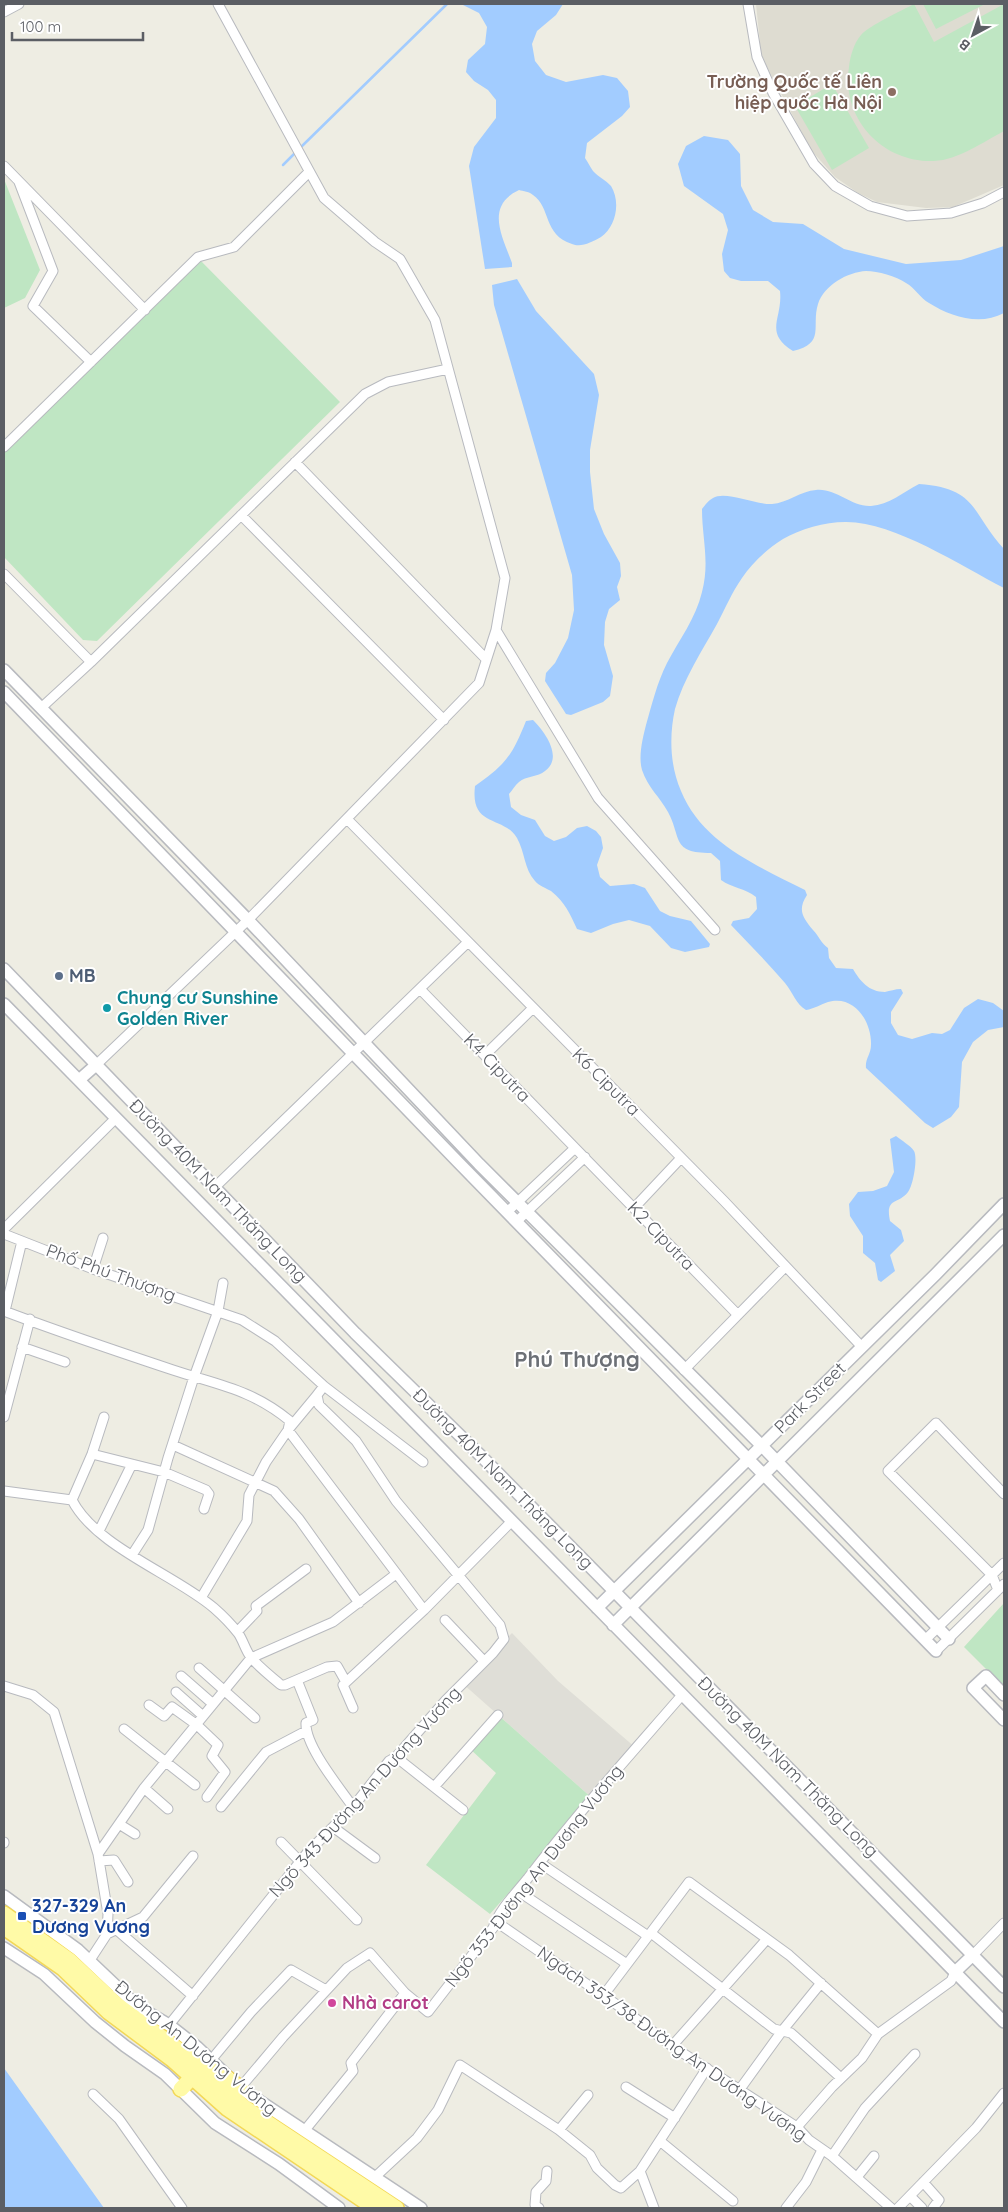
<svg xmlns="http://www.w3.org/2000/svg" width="1008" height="2212" font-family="Quicksand,sans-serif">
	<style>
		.industrial { fill: #dfded7 }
		.education { fill: #dedcd1 }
		.green { fill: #bfe6c3 }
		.water { fill: #a2ccff }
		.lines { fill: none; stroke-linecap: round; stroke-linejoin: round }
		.stream { stroke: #a2ccff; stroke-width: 2.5 }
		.minor-casing { stroke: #b8babf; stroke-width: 11 }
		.tertiary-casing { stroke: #b8babf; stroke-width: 14 }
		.primary-casing { stroke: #f3d857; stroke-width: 18 }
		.minor { stroke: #fff; stroke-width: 9 }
		.tertiary { stroke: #fff; stroke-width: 11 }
		.primary { stroke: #fffaa7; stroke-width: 15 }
		.education-dot { fill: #8d6e63; stroke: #fff; stroke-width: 2 }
		.service-dot { fill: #5c6f8a; stroke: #fff; stroke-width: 2 }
		.culture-dot { fill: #0f9aa8; stroke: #fff; stroke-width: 2 }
		.transit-dot { fill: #1a4fb4; stroke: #fff; stroke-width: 2 }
		.hotel-dot { fill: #d1479c; stroke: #fff; stroke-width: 2 }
		.labels { text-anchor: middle; stroke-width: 4; stroke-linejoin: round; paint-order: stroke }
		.education-label { font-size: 18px; font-weight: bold; fill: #785e54; stroke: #fff; text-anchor: end }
		.service-label { font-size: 18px; font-weight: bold; fill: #4e5e75; stroke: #fff; text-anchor: start }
		.culture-label { font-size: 18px; font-weight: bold; fill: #0d838f; stroke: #fff; text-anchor: start }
		.street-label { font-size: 18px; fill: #5b5e64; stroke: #fff }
		.transit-label { font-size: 18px; font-weight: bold; fill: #164399; stroke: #fff; text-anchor: start }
		.hotel-label { font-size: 18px; font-weight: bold; fill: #b23c85; stroke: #fff; text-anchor: start }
		.district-label { font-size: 22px; font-weight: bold; fill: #6c7076; stroke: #fff }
	</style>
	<rect width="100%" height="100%" fill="#eeede3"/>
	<path class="industrial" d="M512,1633l46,48 78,67 -44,50 -130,-115z"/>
	<path class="education" d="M756,4h248v181l-51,22 -27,1 -49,-6 -19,-9 -23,-16 -24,-27 -44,-83 -6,-14z"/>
	<path class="green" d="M914,4l20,38 70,-38v127c-21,11 -46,29 -70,30 -52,2 -93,-43 -85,-94 1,-11 5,-24 12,-32 9,-10 40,-24 53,-31z
		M923,4h62l-49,25z
		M832,84l37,64 -37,22 -37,-64z
		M4,179l36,91 -15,28 -21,10z
		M201,261l139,141 -243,239 -14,-1 -79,-83v-106z
		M1004,1603v84l-40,-40z
		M498,1715l94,83 -102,116 -64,-49 70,-92 -27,-25z"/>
	<path class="water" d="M461,4h102l-7,11 -19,16 -5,13 3,17 11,14 20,7 37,-7 14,3 11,13 2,16 -8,9 -35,27 -2,15c3,4 5,9 8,13 5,6 13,9 18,15 10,16 5,41 -10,51 -9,5 -20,11 -29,7 -29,-9 -21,-37 -39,-49 -3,-3 -10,-4 -14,-5 -34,16 -17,46 -7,73v4l-27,2 -16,-103 5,-19 22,-29v-18l-8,-10 -14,-9 -8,-9 2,-12 17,-16 2,-17 -8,-14z
		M704,136l24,4 12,14 1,32 12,24 20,12 30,2 41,25 62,15 55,-4 43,-14v67c-24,13 -53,4 -75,-10 -9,-5 -14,-15 -23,-20 -10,-7 -28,-12 -40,-12 -18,1 -42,14 -48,33 -7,23 8,39 -25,47 -30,-19 -10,-32 -13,-60l-12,-10h-27l-11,-3 -6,-7 -2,-17 6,-24 -5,-16 -39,-28 -6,-22 8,-18z
		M517,279l19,32 58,63 5,21 -9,55v22l4,37 10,25 16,29 1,13 -4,11 3,13 -11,9 -4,13 -1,23 9,31 -3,20 -7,6 -32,13 -5,-1 -21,-33 1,-8 9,-10 13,-25 6,-28 -2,-35 -78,-270 -2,-20z
		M919,484c59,4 52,29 85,65v39c-43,-22 -111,-67 -159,-66 -20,0 -45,7 -62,17 -15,9 -31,24 -41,39 -10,14 -17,31 -25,46 -15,27 -34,56 -42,85 -6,27 -5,57 6,82 21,52 77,75 124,99l2,5c-10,15 -4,23 6,35 6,6 7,12 15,18l1,10 7,10 17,1c7,12 16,23 32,23 5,-1 10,-3 16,-3l2,4 -12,19v11l7,12 14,4 20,-6 10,1 8,-4 14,-22 14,-9 15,4 11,8v16l-16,3 -15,12 -11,20 -3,45 -8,10 -18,11 -8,-5 -59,-55c-1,-9 5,-14 5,-23 1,-22 -16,-51 -43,-43 -7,2 -14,7 -22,8 -10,-6 -13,-17 -21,-27 -17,-20 -36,-39 -54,-58l2,-4 16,-3 8,-9 -1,-12c-11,-9 -24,-9 -35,-17l-1,-19 -9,-8c-40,0 -29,-15 -43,-41 -8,-15 -20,-24 -26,-42 -4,-14 1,-33 4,-45 6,-21 11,-42 21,-62 12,-23 29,-45 35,-71 8,-30 0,-54 0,-83 3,-4 7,-9 11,-11 12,-8 43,7 59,6 15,-1 29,-13 44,-14 20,-2 35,17 55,16 18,-1 32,-14 48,-22z
		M533,720c11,11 31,37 12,51 -7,6 -19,5 -26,11 -4,3 -7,9 -10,12l2,13 10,8 14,5 10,16 9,5 12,-4 11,-9 10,-2 9,5 5,6 2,11 -6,17 3,12 10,9 24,-2 11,4 15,23 10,5 21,5 19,23 -1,3 -24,5 -14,-4 -21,-22 -21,-6 -16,4 -22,9 -14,-4c-7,-15 -12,-27 -26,-38 -5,-3 -12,-5 -16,-10 -11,-12 -10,-29 -18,-43 -14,-23 -47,-10 -42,-52 31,-22 37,-30 51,-65z
		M896,1136c6,5 14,9 18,15 4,7 -1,35 -6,41 -10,13 -23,5 -18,29l11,9 3,11 -14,14 5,16 -14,11 -3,-2 -3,-17 -12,-10v-17l-13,-20 -1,-12 9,-12 15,-1 14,-5 7,-14 -4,-33z
		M4,2068l100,140h-100z"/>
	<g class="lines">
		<path class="stream" d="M300,148l147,-144
			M283,165l13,-13"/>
		<g class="minor-casing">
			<path id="minor" d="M748,4l9,53 16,36 41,71 21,22 35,20 37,10 44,-3 32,-10 21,-11
				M4,12l15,-8
				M4,166l141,144
				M19,182l34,89 -20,35 58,56
				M4,447l194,-190 36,-10 75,-75
				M295,462l191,197
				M241,515l203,205
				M4,574l87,88
				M496,630l102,168 117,132
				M41,708l50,-46 274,-268 23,-12 60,-13
				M347,819l377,382 138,146
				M420,989l318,326
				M485,1055l48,-47
				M96,1065l152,-145 231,-237 17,-53 9,-52 -70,-258 -35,-61 -25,-17 -51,-44 -106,-194
				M215,1187l253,-245
				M634,1208l47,-50
				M507,1212l68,-64
				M516,1222l69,-65
				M4,1229l112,-111
				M4,1234l89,35 149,51 33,21 49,45 99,76
				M93,1269l10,-31
				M4,1311c55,21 112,40 169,59 45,15 78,19 117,51l-2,9
				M5,1311l17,-70
				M22,1347l43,15
				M684,1370l101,-103
				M4,1417l26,-98
				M288,1430l136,180
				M173,1445l101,46 25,28 60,84
				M92,1454l72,18 42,18 3,4 -5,15
				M4,1491l68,9c24,47 102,74 142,108 8,7 17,16 24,25 5,7 7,16 12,23 7,10 22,21 31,29h4l42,-18 10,-1 9,16
				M72,1500l20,-46 12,-37
				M99,1531l33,-67
				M132,1555l16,-25 20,-72 26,-81 24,-66 5,-28
				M998,1590l-6,-15 -104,-104 48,-48 68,71
				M201,1598l46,-77 2,-26 17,-33 22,-32 29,-35
				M445,1620l39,41
				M237,1632l20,-21 -1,-5 50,-37
				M925,1640l79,-77
				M936,1651l68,-67
				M199,1668l56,50
				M181,1676l32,28
				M297,1680l16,40 -7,3c-1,23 33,64 47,84
				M4,1686l29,9 21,17 44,142 10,60 -1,20 -17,26
				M176,1692l27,24
				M149,1705l15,11 8,-9 25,18 21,20 -6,11 13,16 -18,25
				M353,1708l-10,-23 81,-75 88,-89
				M124,1729l71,56
				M396,1757l67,53
				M434,1787l64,-72
				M144,1788l24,21
				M221,1807l45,-55 40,-21
				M119,1824l16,10
				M333,1827l42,31
				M281,1842l76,78
				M4,1843v-1
				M98,1854l46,-66 107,-130 82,-36 63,-48
				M99,1861l15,-1 14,22
				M540,1863l108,73
				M518,1891l109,73
				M495,1921l128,88 49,37 125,81 12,13 23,16 59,52
				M117,1930l76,66
				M651,1933l123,96 17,4 50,45
				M107,1934l36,-17 50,-61
				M973,1955l31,-32
				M603,1996l86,-114 100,73 89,79
				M169,2025l138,-172 46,-46 36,-46 7,-4 50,-57 47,-47 11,-14 -4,-14 -104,-124 -40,-60 -37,-36 -2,-10 7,-9
				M672,2046l95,-107
				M212,2059l39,-47 40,-42 35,20
				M626,2087l49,31
				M240,2088l43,-51 64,-69 23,-15 35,40 23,19 65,-84c6,-18 23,-35 35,-50 48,-63 102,-123 154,-183
				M740,2089l42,-58 39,-48
				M93,2094l26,25 63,89
				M797,2127l35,-40 30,-29 16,-24 73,-53 4,-9
				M305,2130l48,-59 -2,-8 54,-70
				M559,2130l29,-35
				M660,2141l73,60
				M832,2156l33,-48 50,-54
				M640,2171l14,37
				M375,2177l42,-39 21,-28 22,-45 99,65 31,25 7,13 18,17 6,3 19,-17 67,-103
				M857,2177l17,-21
				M923,2182l16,18 -6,8
				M910,2196l12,12
				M539,2208l-4,-3 1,-13 10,-11 1,-10
				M786,2208l20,-26 16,-32
				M898,2208l78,-80 28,-35"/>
		</g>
		<g class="tertiary-casing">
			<path id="tertiary" d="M4,670l244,250 231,244 283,282 187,193
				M4,692l455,471 477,488
				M4,969l351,364 128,125 521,529
				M4,1004l1000,1018
				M79,1080l17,-15
				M597,1608l339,-334 68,-70
				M613,1625l391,-390
				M1004,1695l-18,-19 -13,12 31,32
				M4,1896l74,54 59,56 32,19 28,22 43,41 181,120
				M4,1948l40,26 51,48 30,24 40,28 50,49 64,41 60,44
				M955,1972l18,-17"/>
		</g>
		<g class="primary-casing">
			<path id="primary" d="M4,1914l65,46 48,45 70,51 58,52 151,100
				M4,1927l59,41 46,44 63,47 55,49 148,100
				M215,2070l25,18
				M181,2089l12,-13"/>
		</g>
		<use href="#minor" class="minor"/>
		<use href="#tertiary" class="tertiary"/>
		<use href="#primary" class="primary"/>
	</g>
	<circle class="education-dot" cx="892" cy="92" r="5"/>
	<circle class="service-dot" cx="59" cy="976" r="5"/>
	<circle class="culture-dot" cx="107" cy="1008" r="5"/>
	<rect class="transit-dot" x="17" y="1911" width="10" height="10" rx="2.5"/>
	<circle class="hotel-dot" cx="332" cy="2003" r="5"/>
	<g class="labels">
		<g class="education-label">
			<text x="882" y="88">Trường Quốc tế Liên<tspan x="882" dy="21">hiệp quốc Hà Nội</tspan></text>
		</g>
		<g class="service-label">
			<text x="69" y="982">MB</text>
		</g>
		<g class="culture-label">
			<text x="117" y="1004">Chung cư Sunshine<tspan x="117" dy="21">Golden River</tspan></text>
		</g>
		<g class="street-label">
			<text transform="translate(497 1068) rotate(46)" y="6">K4 Ciputra</text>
			<text transform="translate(606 1082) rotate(45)" y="6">K6 Ciputra</text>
			<text transform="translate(218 1191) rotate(46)" y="6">Đường 40M Nam Thăng Long</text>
			<text transform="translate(661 1236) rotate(46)" y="6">K2 Ciputra</text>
			<text transform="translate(111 1273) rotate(20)" y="6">Phố Phú Thượng</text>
			<text transform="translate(810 1398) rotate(-45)" y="6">Park Street</text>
			<text transform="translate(503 1479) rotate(45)" y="6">Đường 40M Nam Thăng Long</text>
			<text transform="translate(788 1767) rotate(45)" y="6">Đường 40M Nam Thăng Long</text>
			<text transform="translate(365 1792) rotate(-48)" y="6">Ngõ 343 Đường An Dương Vương</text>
			<text transform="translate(534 1876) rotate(-52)" y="6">Ngõ 353 Đường An Dương Vương</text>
			<text transform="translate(672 2044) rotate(35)" y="6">Ngách 353/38 Đường An Dương Vương</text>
			<text transform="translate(196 2048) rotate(39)" y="6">Đường An Dương Vương</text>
		</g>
		<g class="transit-label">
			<text x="32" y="1912">327-329 An<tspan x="32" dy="21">Dương Vương</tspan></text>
		</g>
		<g class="hotel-label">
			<text x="342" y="2009">Nhà carot</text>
		</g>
		<g class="district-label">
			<text x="577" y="1367">Phú Thượng</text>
		</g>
	</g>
	<rect width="1008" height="2212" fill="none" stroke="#5b5e64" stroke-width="10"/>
	<g transform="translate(973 35) rotate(220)" stroke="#ffffff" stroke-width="4" paint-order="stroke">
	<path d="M0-4L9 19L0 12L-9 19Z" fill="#5b5e64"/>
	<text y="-8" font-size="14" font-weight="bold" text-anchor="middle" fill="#5b5e64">B</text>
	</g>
	<path d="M12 32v8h131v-8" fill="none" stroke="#5b5e64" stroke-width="2.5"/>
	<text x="20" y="32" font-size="15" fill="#5b5e64" stroke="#ffffff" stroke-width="4" paint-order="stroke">100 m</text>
</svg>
